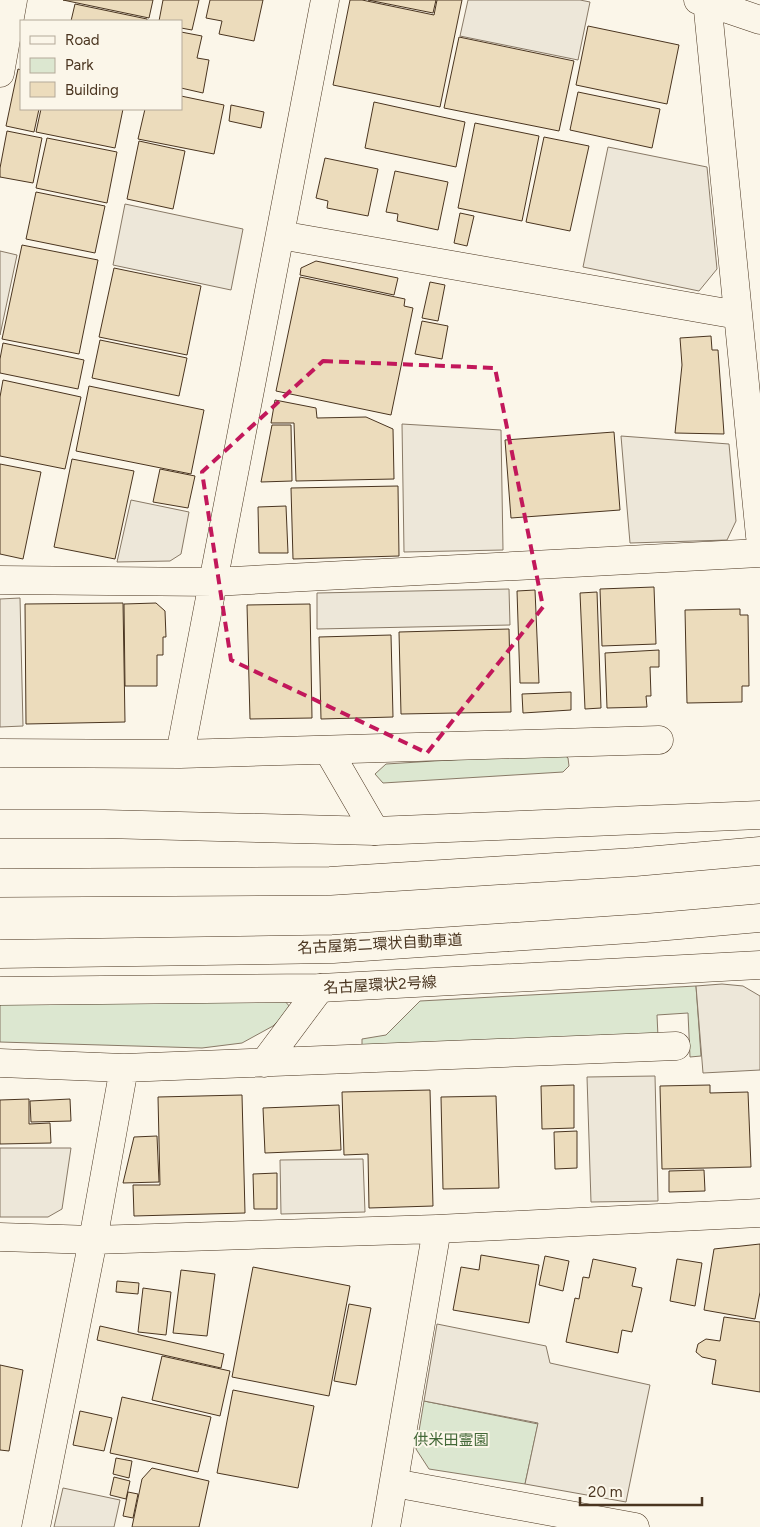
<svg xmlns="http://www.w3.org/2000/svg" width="760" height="1527" font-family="Figtree,'Noto Sans JP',sans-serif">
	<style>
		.green { fill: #dce7d0; stroke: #887966 }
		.parking { fill: #ede7d9; stroke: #887966 }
		.building { fill: #ecdcbc; stroke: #4a3520 }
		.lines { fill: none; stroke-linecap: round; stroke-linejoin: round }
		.minor-casing { stroke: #4a3520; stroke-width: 29 }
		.highway-casing { stroke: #4a3520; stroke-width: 29 }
		.minor { stroke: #fbf6e9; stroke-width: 28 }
		.highway { stroke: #fbf6e9; stroke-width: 28 }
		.marked { fill: none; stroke: #c2185b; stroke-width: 4; stroke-dasharray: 10 6; stroke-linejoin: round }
		.labels { text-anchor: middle; stroke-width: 4; stroke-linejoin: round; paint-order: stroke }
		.street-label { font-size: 15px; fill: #4a3520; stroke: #fbf6e9 }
		.park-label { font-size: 15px; fill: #436837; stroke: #fbf6e9 }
	</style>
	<rect width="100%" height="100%" fill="#fbf6e9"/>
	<path class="green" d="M562,753l6,5 1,8 -6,6 -180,11 -8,-9 11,-10z
		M696,986l5,70 -11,1 -2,-44 -31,2 1,22 -296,12v-10l24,-4 34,-34z
		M283,999l8,9 -18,18 -31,17 -40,5 -202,-6v-40z
		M424,1401l114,23 -13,60 -96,-15 -13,-20z"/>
	<path class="parking" d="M468,0h112l10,2 -12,58 -118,-24z
		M608,147l99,20 10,102 -18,22 -116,-24z
		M125,204l118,25 -12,61 -118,-25z
		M0,251l17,4 -17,80z
		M402,424l99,6 2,120 -99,2z
		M621,436l108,8 7,77 -9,19 -97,3z
		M131,500l58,12 -8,42 -11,7 -53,1z
		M509,589l1,36 -193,4v-36z
		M20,598l3,128 -23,1v-128z
		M722,984l21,2 17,10v74l-57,3 -7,-87z
		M655,1076l3,125 -67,1 -4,-125z
		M0,1148h71l-9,61 -14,8h-48z
		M363,1159l2,53 -84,2 -1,-54z
		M437,1324l109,22 4,17 100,22 -24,117 -101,-18 13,-61 -114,-22z
		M63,1488l57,12 -6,27h-60z"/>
	<path class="building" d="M63,0h90l-4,18z
		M163,0h36l-7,30 -11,-2v-7h-22z
		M210,0h53l-9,41 -35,-7 3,-13 -16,-3z
		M350,0h12l72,15 3,-15h25l-22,107 -107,-22z
		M368,0h68l-3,13z
		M75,4l72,15v2h-76z
		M588,26l91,19 -12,59 -91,-19z
		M181,32l21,4 -5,22 12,2 -6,33 -22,-5z
		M459,37l115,24 -15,70 -115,-23z
		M18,69l3,1v39h18l-5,23 -28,-6z
		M578,92l82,17 -8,39 -82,-18z
		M181,96l43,9 -10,49 -76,-15 7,-30h36z
		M374,102l91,20 -9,45 -91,-19z
		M231,105l33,7 -3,16 -32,-7z
		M41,109h82l-8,39 -79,-16z
		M475,123l64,13 -17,85 -64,-13z
		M7,131l35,7 -9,45 -33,-6v-9z
		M544,137l45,9 -19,85 -44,-9z
		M47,138l70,14 -10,51 -71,-15z
		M139,141l46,10 -12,58 -46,-10z
		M325,158l53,11 -10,47 -41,-8 1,-7 -12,-3z
		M395,171l53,11 -10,48 -41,-9 1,-7 -12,-2z
		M36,192l69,14 -10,47 -69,-14z
		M460,213l14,3 -7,30 -13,-3z
		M22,245l76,15 -19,94 -77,-15z
		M316,261l82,17 -4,17 -94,-20 1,-7z
		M114,268l87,18 -14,69 -88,-18z
		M300,277l105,22 -1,7 9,2 -22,107 -115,-24z
		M430,282l15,3 -7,36 -16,-3z
		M422,321l26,5 -6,33 -27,-5z
		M711,336l1,14h6l6,84 -49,-1 7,-68 -2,-27z
		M100,340l87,18 -8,38 -87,-18z
		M3,343l81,17 -6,29 -78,-16v-14z
		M3,380l78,17 -16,72 -65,-13v-59z
		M89,386l115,24 -13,64 -115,-23z
		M275,400l41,8 1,10 49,-1 27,12 1,50 -98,2 -2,-58h-23z
		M272,425h19l1,56 -31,1z
		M614,432l6,78 -109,8 -6,-78z
		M72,459l62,12 -19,88 -61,-12z
		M0,464l41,8 -18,87 -23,-5z
		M160,469l35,7 -7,32 -35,-6z
		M398,486l1,70 -106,3 -2,-71z
		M286,506l2,47h-29l-1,-46z
		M654,587l2,57 -54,2 -2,-57z
		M535,590l4,93h-19l-3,-92z
		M597,592l4,116 -16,1 -5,-116z
		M123,603l2,119 -99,2 -1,-120z
		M156,603l9,8 1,26h-3v18h-6v31h-32l-1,-82z
		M310,604l2,114 -62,1 -3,-114z
		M740,609v6h8l1,71h-7v16l-55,1 -2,-93z
		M509,629l2,83 -110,2 -2,-82z
		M391,635l2,82 -72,2 -2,-82z
		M659,650v17h-9l1,29h-5l1,11 -40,1 -2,-55z
		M571,692v18l-48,3 -1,-19z
		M574,1085v43l-32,1 -1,-43z
		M710,1085v8l38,-1 3,75 -89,2 -2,-83z
		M430,1090l3,116 -64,2 -1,-54 -24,1 -2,-63z
		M242,1095l3,118 -111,3 -1,-31h27l-2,-88z
		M496,1096l3,92 -56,1 -2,-92z
		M29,1099v25l21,-1 1,20 -51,1v-44z
		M70,1099l1,22 -40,1 -1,-21z
		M339,1105l2,45 -76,3 -2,-45z
		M577,1131v37l-22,1 -1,-37z
		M157,1136l2,46 -36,1 11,-46z
		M704,1170l1,21 -36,1v-21z
		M277,1173v36h-23l-1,-35z
		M760,1244v48l-5,27 -51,-9 10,-61z
		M481,1255l58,10 -10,58 -76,-13 8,-43 18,3z
		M545,1256l24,5 -6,30 -24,-6z
		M593,1259l43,9 -4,18 10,2 -10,44 -10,-2 -4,23 -52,-11 9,-44 4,1 4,-22 6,1z
		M677,1259l25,4 -7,43 -25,-5z
		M253,1267l97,19 -21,110 -97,-19z
		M181,1270l34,4 -8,62 -34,-3z
		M117,1281l22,2 -1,11 -22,-2z
		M143,1288l28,4 -5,43 -28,-3z
		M349,1304l22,4 -15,77 -22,-4z
		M724,1317l36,5v70l-48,-8 4,-24 -14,-3 -6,-5 2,-8 8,-5 14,2z
		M100,1326l124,28 -3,14 -124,-28z
		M162,1356l68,15 -10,45 -68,-16z
		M0,1365l23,5 -14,81 -9,-1z
		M233,1390l81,16 -16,82 -81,-15z
		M122,1397l89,20 -13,55 -88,-19z
		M80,1411l32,7 -8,33 -31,-6z
		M116,1458l16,3 -3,17 -16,-4z
		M152,1468l57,13 -10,46h-67l10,-48z
		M114,1477l16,4 -4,18 -16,-4z
		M128,1492l10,2 -5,24 -10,-2z"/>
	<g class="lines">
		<g class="minor-casing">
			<path id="minor" d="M325,0l-145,754 479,-14
				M698,0l9,2 53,18
				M707,0l53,536
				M0,73l13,-73
				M280,235l458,80
				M0,580l213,2 547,-29
				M328,750l47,81
				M0,753l180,1
				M0,1063l124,5 552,-22
				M264,1063l56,-75
				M0,1237l93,3 344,-11 323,-16
				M394,1483l241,44
				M36,1527l57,-287 31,-172
				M386,1527l51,-298"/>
		</g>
		<g class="highway-casing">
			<path id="highway" d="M0,824h104l271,7 385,-16
				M0,883l330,-2 305,-19 125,-11
				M0,954l333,-5 312,-21 115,-10
				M0,991l320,-3 440,-23"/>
		</g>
		<use href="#minor" class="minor"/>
		<use href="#highway" class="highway"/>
	</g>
	<path class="marked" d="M323,361l172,7 48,239 -116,146 -196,-93 -29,-188z"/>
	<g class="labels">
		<g class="street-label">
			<text transform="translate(380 944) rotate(-3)" y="5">名古屋第二環状自動車道</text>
			<text transform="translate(380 985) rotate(-3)" y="5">名古屋環状2号線</text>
		</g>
		<g class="park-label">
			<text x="451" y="1445">供米田霊園</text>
		</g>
	</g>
	<rect x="20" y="20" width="162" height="90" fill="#fbf6e9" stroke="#b4a999"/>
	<rect x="30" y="36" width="25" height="8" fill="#fbf6e9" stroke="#b4a999"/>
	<text x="65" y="45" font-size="15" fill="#4a3520">Road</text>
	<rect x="30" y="58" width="25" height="15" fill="#dce7d0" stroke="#b4a999"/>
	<text x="65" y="70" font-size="15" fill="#4a3520">Park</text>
	<rect x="30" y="82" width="25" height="15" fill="#ecdcbc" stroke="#b4a999"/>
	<text x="65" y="95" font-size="15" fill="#4a3520">Building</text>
	<path d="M580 1497v8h122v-8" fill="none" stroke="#4a3520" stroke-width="2.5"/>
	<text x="588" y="1497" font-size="15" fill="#4a3520" stroke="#fbf6e9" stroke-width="4" paint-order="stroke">20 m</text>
</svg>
